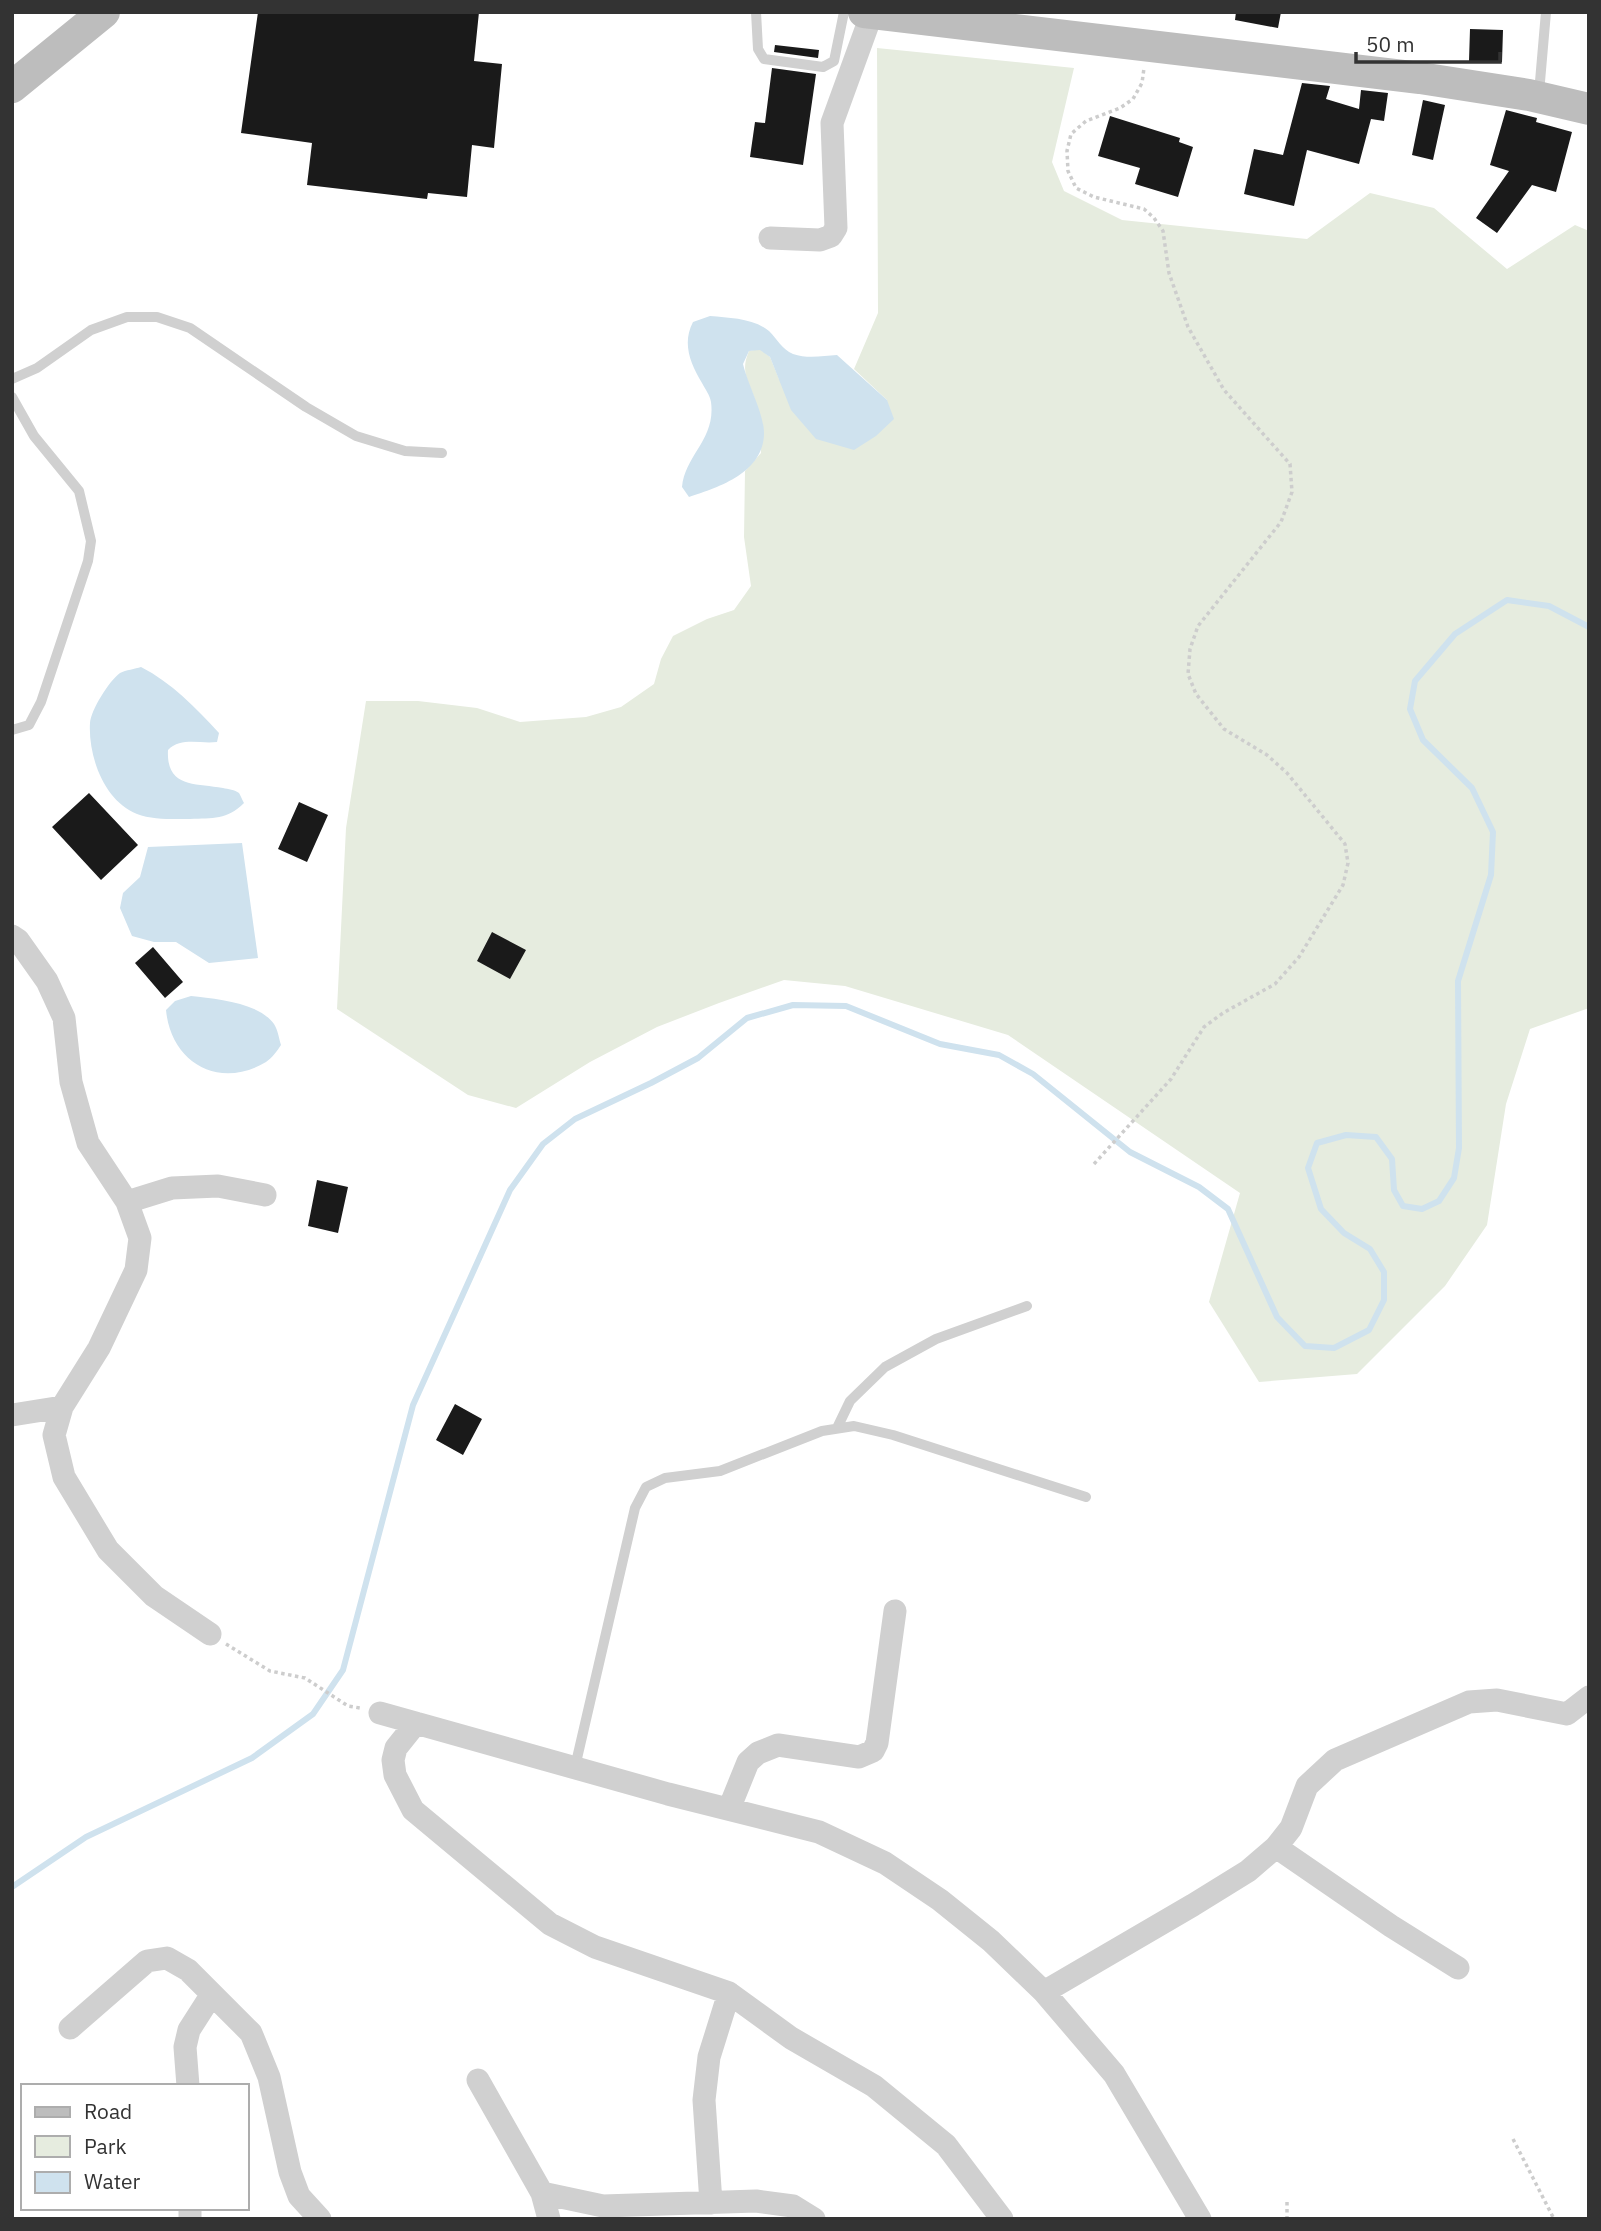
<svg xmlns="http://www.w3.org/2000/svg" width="1601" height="2231" font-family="'IBM Plex Sans',sans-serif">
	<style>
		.green { fill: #e6ecdf }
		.water { fill: #cfe2ee }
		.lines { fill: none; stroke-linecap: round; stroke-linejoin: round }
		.stream { stroke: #cfe2ee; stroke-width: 6 }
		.building { fill: #1a1a1a }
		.path { stroke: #cdcdcd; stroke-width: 3.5; stroke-dasharray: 3.5 3.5; stroke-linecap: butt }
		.lane { stroke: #d0d0d0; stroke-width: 10 }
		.street { stroke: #d0d0d0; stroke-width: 23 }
		.secondary { stroke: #bdbdbd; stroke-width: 32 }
	</style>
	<rect width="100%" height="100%" fill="#fff"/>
	<path class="green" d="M877,48l197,20 -22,94 12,29 58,29 185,19 63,-46 64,15 73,61 68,-44 14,6v777l-59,21 -24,75 -19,121 -42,61 -88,88 -98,8 -50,-80 31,-109 -232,-158 -163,-49 -61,-6 -65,23 -62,24 -67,35 -74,46 -48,-13 -131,-86 9,-181 20,-127h52l59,7 43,14 66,-5 35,-10 33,-23 7,-25 12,-23 34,-17 27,-9 17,-24 -7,-49 1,-66 16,-18c-1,-15 -1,-30 -4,-45 -4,-23 -19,-32 -8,-57l11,-2 10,8 9,22 108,21 -33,-31 24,-56z"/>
	<path class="water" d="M710,316c20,2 43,2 59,15 8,8 13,18 24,23 14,5 30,2 44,1l50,45 7,19 -18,17 -22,14 -38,-11 -25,-29 -21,-53 -10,-7 -11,1 -6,13c5,21 21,50 21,69 0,39 -44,54 -75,64l-7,-10c3,-32 34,-48 29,-85 -1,-7 -6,-13 -9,-19 -12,-20 -20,-40 -9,-61z
		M141,667c31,16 54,40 78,66l-2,9c-18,2 -36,-5 -49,8 -2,38 27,33 55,38 5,1 12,2 16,5 2,3 3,7 5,10 -17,17 -31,15 -54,16 -16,0 -38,1 -53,-5 -33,-13 -49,-58 -47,-91 1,-13 19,-42 30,-50 6,-3 15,-4 21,-6z
		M242,843l16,115 -49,5 -33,-21h-22l-22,-6 -12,-28 3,-15 17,-16 8,-30z
		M191,996c25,3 67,6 83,28 4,6 5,15 7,21 -4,6 -9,13 -15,17 -47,28 -95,1 -100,-52l9,-9z"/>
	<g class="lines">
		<path class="stream" d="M12,1887l74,-50 166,-79 61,-44 30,-44 70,-265 97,-215 33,-46 32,-25 76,-36 47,-25 49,-40 46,-13 53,1 94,38 59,11 34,19 97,78 69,35 29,22 49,108 28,29 29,2 35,-18 15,-30v-28l-14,-23 -26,-16 -23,-24 -13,-41 9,-25 29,-8 30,2 16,22 2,31 9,16 19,3 17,-8 15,-23 5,-30 -1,-167 33,-106 2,-43 -21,-44 -49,-48 -13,-31 5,-28 40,-47 52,-34 42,6 40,21"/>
	</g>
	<path class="building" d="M258,12h221l-5,49 28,3 -8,84 -22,-3 -5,52 -39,-4 -1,6 -120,-14 5,-42 -71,-10z
		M1236,12h45l-3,16 -43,-8z
		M1470,29l33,1 -1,32 -33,-1z
		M775,45l44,5 -1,8 -44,-6z
		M772,68l44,6 -13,91 -53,-8 5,-35 10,1z
		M1302,83l28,3 -4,13 33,10 2,-19 27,3 -4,28 -13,-2 -12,45 -52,-14 -13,56 -50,-12 10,-45 29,6z
		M1423,100l22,5 -12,55 -21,-5z
		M1506,110l31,8 -1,4 36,10 -16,60 -24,-7 -35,48 -21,-15 33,-47 -19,-6z
		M1110,116l70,22 -1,4 14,5 -15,50 -43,-13 5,-16 -42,-12z
		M89,793l49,52 -37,35 -49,-53z
		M299,802l29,13 -21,47 -29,-13z
		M492,932l34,18 -16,29 -33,-18z
		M153,947l30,35 -18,16 -30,-35z
		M317,1180l31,7 -10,46 -30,-7z
		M455,1404l27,15 -19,36 -27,-15z"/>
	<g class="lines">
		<path class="path" d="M1094,1164l77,-85 33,-52 19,-14 52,-29 24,-27 44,-72 5,-22 -3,-19 -58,-71 -20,-18 -43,-26 -28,-35 -8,-20 2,-25 8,-23 83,-104 11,-30 -2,-28 -66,-74 -36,-63 -19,-54 -6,-42 -9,-13 -10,-9 -50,-12 -18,-9 -8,-17 -1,-20 4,-17 15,-13 34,-13 13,-9 9,-16 2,-15
			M226,1644l44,27 35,7 43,28 12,2
			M1513,2139l41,80
			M1287,2202v17"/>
		<path class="lane" d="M756,12l2,37 6,10 59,8 11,-6 10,-49
			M1539,93l7,-81
			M12,379l25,-11 54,-38 36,-13h30l33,11 116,79 50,29 49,15 37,2
			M12,397l22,39 45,55 12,50 -3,20 -47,141 -12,23 -17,5
			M837,1428l13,-27 35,-34 51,-28 91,-33
			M575,1767l60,-259 11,-21 19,-9 55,-7 102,-40 32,-5 39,9 193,62"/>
		<path class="street" d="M770,238l50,2 11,-4 5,-8 -4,-105 40,-110
			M12,936l6,4 29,41 17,37 7,64 17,61 39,59 13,36 -4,32 -37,78 -37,59 -8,28 10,42 44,73 46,46 56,38
			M127,1202l45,-14 46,-2 47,9
			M12,1415l50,-8
			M380,1713l288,81 151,38 66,31 55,37 51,41 53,51 70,82 86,145
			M416,1723l-20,25 -3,12 2,15 18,35 137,114 45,23 134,46 62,45 83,48 72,59 56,74
			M729,1809l19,-47 10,-9 20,-8 81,12 14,-6 4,-8 18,-132
			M1276,1847l115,79 67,42
			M1044,1992l149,-87 55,-34 28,-24 15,-19 16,-42 28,-26 134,-58 28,-2 70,14 22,-17
			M70,2028l77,-67 20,-3 21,12 63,63 18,44 21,95 9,24 21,23
			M478,2080l64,113 7,26
			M188,2086l-3,-39 4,-17 23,-36
			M542,2193l61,13 153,-5 37,5 21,13
			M711,2203l-7,-103 5,-43 20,-64
			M190,2208v11"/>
		<path class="secondary" d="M864,12l556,66 109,17 60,14
			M12,87l92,-75"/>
	</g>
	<rect width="1601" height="2231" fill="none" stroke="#333333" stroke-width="28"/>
	<rect x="21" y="2084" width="228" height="126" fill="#ffffff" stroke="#adadad" stroke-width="2"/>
	<rect x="35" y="2107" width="35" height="10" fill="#bdbdbd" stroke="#adadad" stroke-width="2"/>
	<text x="84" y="2119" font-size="21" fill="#333333">Road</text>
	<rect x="35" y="2136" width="35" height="21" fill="#e6ecdf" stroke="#adadad" stroke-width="2"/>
	<text x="84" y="2154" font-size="21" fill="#333333">Park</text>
	<rect x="35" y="2172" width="35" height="21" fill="#cfe2ee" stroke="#adadad" stroke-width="2"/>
	<text x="84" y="2189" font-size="21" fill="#333333">Water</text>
	<path d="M1356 52v10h144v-10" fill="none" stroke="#333333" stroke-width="3.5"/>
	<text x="1366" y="52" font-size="21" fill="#333333" stroke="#ffffff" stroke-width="5" paint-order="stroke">50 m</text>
</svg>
